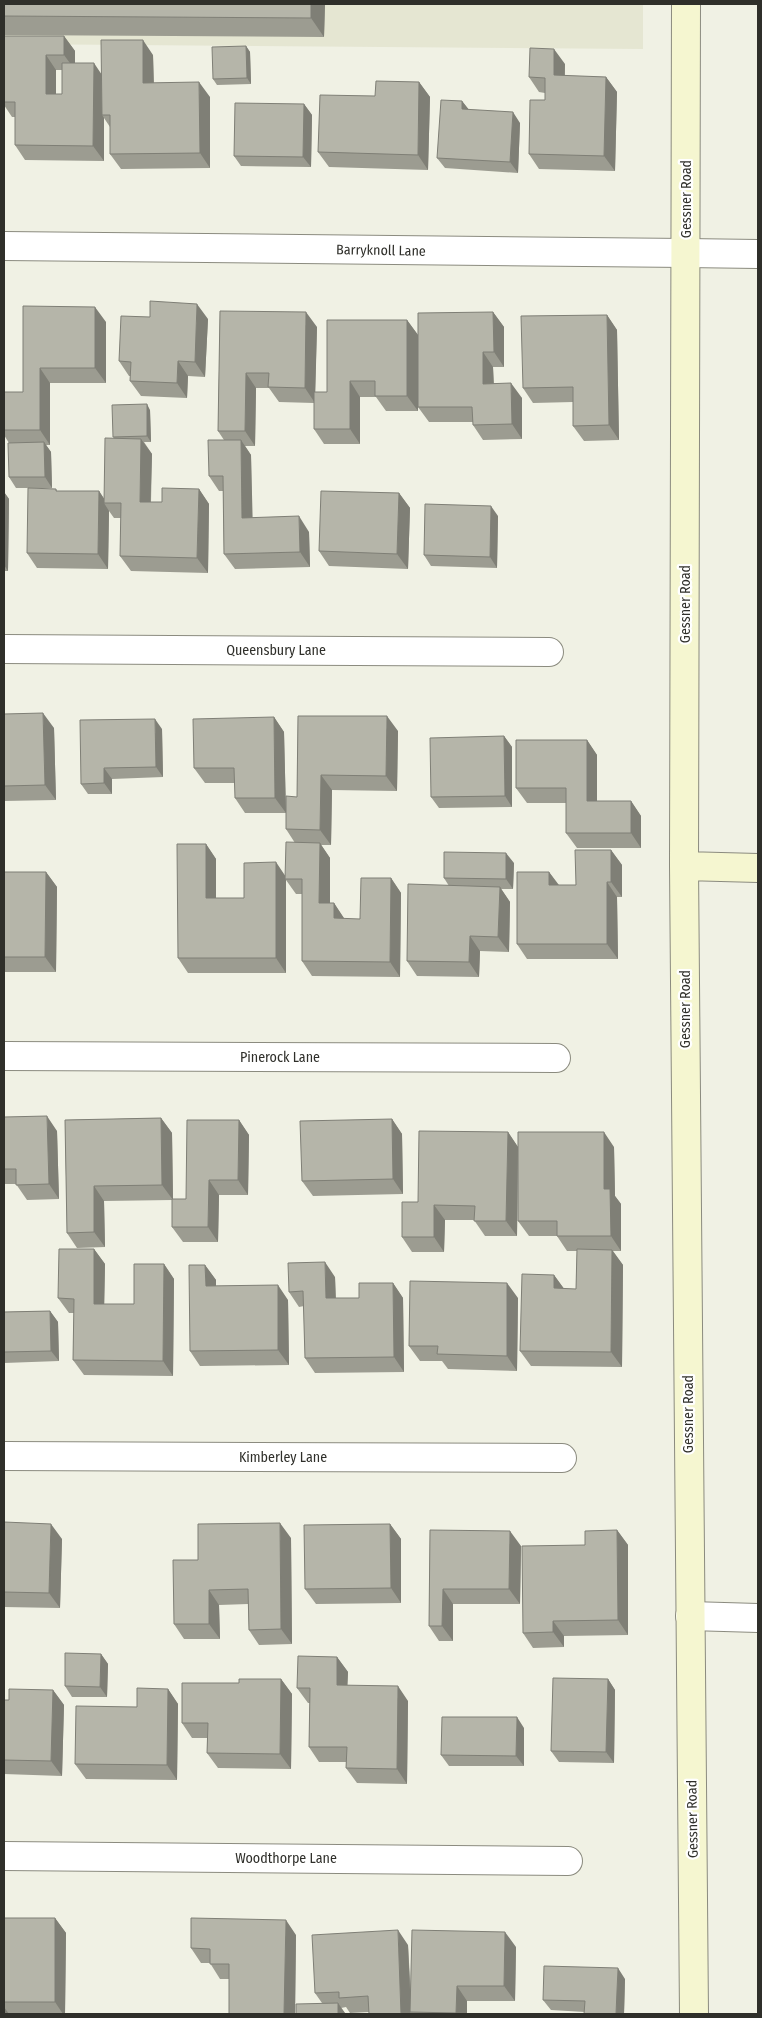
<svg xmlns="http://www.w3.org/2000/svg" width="762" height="2018" font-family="'Fira Sans Condensed',sans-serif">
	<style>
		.built { fill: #e5e6d2 }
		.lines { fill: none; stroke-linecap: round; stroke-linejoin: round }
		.minor-casing { stroke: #8b8b7f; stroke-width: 30 }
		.tertiary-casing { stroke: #8b8b7f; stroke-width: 30 }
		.secondary-casing { stroke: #8b8b7f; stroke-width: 30 }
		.minor { stroke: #fff; stroke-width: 28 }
		.tertiary { stroke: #fff; stroke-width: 28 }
		.secondary { stroke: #f5f6d0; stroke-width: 28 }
		.wall { fill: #9c9c91; fill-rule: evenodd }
		.shaded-wall { fill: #7f7f76 }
		.building { fill: #b5b5a9; stroke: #7f7f76 }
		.labels { text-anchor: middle; stroke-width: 4.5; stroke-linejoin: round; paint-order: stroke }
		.street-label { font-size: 14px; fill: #2f2f2a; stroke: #fff }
	</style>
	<rect width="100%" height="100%" fill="#f0f1e4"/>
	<path class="built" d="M4,4h639v45l-639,-5z"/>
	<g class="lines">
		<g class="minor-casing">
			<path id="minor" d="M4,246l682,7
				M4,649l545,3
				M4,1056l552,2
				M4,1456l558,2
				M690,1616l68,2
				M4,1856l564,5"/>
		</g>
		<g class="tertiary-casing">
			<path id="tertiary" d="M686,253l72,1"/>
		</g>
		<g class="secondary-casing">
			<path id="secondary" d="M686,4l-2,862 10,1148
				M684,866l74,2"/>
		</g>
		<use href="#minor" class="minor"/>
		<use href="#tertiary" class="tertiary"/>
		<use href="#secondary" class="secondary"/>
	</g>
	<path class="wall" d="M4,4h321l-1,33 -320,-2z
		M4,36h60l11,15v12l26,11 52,-19 1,28 56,14v71l-89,1 -11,-15v-27l-6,-9v43l-79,-1 -10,-15v-28h-3l-8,-12zM56,70h6v24h-6z
		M246,46l4,6 1,32 -34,1 -4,-6z
		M565,64v12l41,1 11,15 -2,79 -76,-2 -10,-15 16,-54v-7l-6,-1 -10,-15z
		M419,82l11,15 -2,73 -99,-3 -11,-15 57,-56z
		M462,101l6,8 52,14 -2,50 -73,-5 -8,-10z
		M304,104l8,11 -1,52 -70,-1 -7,-10z
		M23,306l83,16v61h-56v62h-4l5,7 1,36h-36l-7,-11v-34l-5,-8v-43h19z
		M220,311l97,16 -2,65h12l80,-72 11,15v76h-32l-10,-14h-16v47h-36l-10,-15v-26l-35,-1 -10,-14h-13l-1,58h-10l6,9 1,63 57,14 1,35 -75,2 -11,-15 -1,-63h-4l-10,-15 15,-36 -6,-9z
		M493,312l11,15v40h-11l1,16 28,15v41l-39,1 -10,-15v-3h-44l-11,-15z
		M607,315l10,15 2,110 -35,1 -11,-15v-24l-40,1 -10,-15z
		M208,319l-3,58 -17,-1 -1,22 -46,-2 -11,-15 1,-5h-2l-10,-15z
		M150,410l1,32h-7l8,12 -1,48h11l37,-13 10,15 -1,69 -77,-2 -11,-15 1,-38h-7l-5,-7 -1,58 -71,-1 -10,-15 29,-64 1,2h42l5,8 10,-61 -1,-1z
		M4,492l5,7 -1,72h-4z
		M399,493l11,15 -2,61 -79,-3 -10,-15z
		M498,516l-1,52 -66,-2 -7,-11z
		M4,714l50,14 2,72 -52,1z
		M298,716l100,15 -1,60 -65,-1 -1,55h-10l9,13v45h4l10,16h16l31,-41 10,15 -1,84 -88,-1 -10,-15v-67h-6l-10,-14v93h-98l-10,-15 28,-114 10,15v39h28l41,-22 10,-33 -9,-14 11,-32z
		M274,717l10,15 2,81h-41l-10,-15v-15h-30l-11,-15z
		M162,729l1,48 -51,2v15h-24l-7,-10z
		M504,736l8,11v60l-73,1 -8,-11z
		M587,740l10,15v46h34l10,15v32h-64l-11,-15v-30h-39l-11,-15z
		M611,850l11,15v32h-5l1,62h-91l-10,-15 32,-72 10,13h17z
		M514,863l-1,26h-12l9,13 -1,50 -29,-1 -1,26 -62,-1 -10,-15 42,-75 -5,-8z
		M4,872h42l11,15 -1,85h-52z
		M4,1117l53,14 2,68 -32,1 -11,-16h-12z
		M161,1118l11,15 1,66h13l53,-79 10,15 -1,60h-29l-1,47h-35l-11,-15v-27l-68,1 1,46 -28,1 -10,-15 -2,-113z
		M392,1119l10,15 1,60 -90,2 -11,-15z
		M508,1132l10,15h96l1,49 6,8v47h-8l10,14 -1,102 -91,-1 -11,-15 34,-76 10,14h12l1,-38h-10l-10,-15h-28l-11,-15v-72l-1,87h-32l-11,-16h-29l-1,32h-32l-10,-15z
		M94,1249l11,15 -1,40h30l30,-40 10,15 -1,97 -89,-1 -11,-15 1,-47h-5l-11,-15z
		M205,1265l11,15v6l72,14 1,65 -89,1 -10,-15z
		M335,1277l1,21h23l34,-15 10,15 1,74 -89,1 -10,-15 -1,-52 -5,1 -10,-15z
		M518,1298l-1,73 -69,-2 -6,-8h-22l-11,-15z
		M50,1311l8,11 1,39 -55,2v-51z
		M4,1522l58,17 -2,69 -56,-1z
		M390,1524l11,15v64l-85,1 -11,-15z
		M430,1530l91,16 -1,58h-67v37h-14l-10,-15z
		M617,1530l11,15v90l-64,1v11l-31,1 -10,-15 62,-88z
		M291,1538l1,106 -33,1 -10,-15 -1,-26 -29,1 1,34h-36l-10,-15 24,-64z
		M101,1654l7,10 -1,33h-35l-7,-11z
		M337,1657l11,15 -1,13 61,16 -1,83 -50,-1 -11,-15v-6h-27l-10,-15 1,-44h-2l-11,-15z
		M281,1679l11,15 -1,75 -73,-1 -11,-15v-15h-15l-10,-15 57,-40z
		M608,1679l7,11 -1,73 -55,-1 -8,-11z
		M168,1689l10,15 -1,76 -91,-1 -11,-15 62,-57z
		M53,1690l11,15 -2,71 -58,-2v-74h5z
		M524,1728v38h-75l-8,-11z
		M4,1918h51l11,15 -1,81h-61z
		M296,1935l-1,79h-66v-35h-9l-10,-16h-9l-10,-15z
		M408,1945l3,51 105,-49 -1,54h-48v13h-55l-43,-2 -19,1 -4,-6 -5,1 4,5 -23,-10 -7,-10z
		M625,1979l-1,35h-40l1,-2 -34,-2 -8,-10z"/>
	<path class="shaded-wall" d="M311,4h14l-1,33 -13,-19z
		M64,36l11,15v19l-11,-15z
		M143,40l10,15 1,43 -11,-15z
		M246,46l4,6 1,32 -4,-6z
		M554,49l11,15 -1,26 -10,-15z
		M46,55l10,15v39l-10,-15z
		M94,63l10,15 -2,37 2,3v43l-11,-15z
		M606,77l11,15 -2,79 -11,-15z
		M199,82l11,15v71l-10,-15z
		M419,82l11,15 -2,73 -10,-15z
		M462,101l8,10 -8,-2z
		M304,104l8,11 -1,52 -8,-10z
		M513,112l7,11 -2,50 -8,-11z
		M197,304l11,15 -3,58 -10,-15z
		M95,307l11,15v61l-11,-15z
		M306,312l11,15 -2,76 -10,-15z
		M493,312l11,15v40l-10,-15z
		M607,315l10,15 2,110 -10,-15z
		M407,320l11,15v76l-11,-15z
		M483,352l10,15 1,32 -11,-15z
		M178,361l10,15 -1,22 -10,-15z
		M40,368l10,15v62l-10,-15z
		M246,373l10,15 -1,58 -10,-15z
		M350,381l10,16v47l-10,-15z
		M511,383l11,15v41l-10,-15z
		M147,404l3,6 1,32 -4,-6z
		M141,439l11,15 -2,63 -10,-15z
		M241,440l10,15 2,78 -11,-15z
		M44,442l7,10 1,36 -7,-11z
		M199,489l10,15 -1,69 -11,-15z
		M99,491l8,12h-3l5,8 -1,58 -10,-15z
		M4,492l5,7 -1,72 -4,-6z
		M399,493l11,15 -2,61 -11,-15z
		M491,506l7,10 -1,52 -7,-11z
		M299,516l10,16 1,35 -10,-15z
		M43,713l11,15 2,72 -11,-15z
		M387,716l11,15 -1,60 -11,-15z
		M274,717l10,15 2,81 -11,-15z
		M155,719l7,10 1,48 -7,-10z
		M504,736l8,11v60l-7,-11z
		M587,740l10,15v61l-10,-15z
		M104,768l8,11v15l-8,-11z
		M321,775l11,15 -1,55 -11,-15z
		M631,801l10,15v32l-10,-15z
		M320,843l10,15v60l-11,-15z
		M206,844l10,15v55l-10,-16z
		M611,850l11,15v32l-11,-15z
		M506,853l8,10 -1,26 -7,-10z
		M276,862l10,15 -1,2 1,1v93l-10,-15z
		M46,872l11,15 -1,85 -11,-15z
		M549,872l11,15 -11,-2z
		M391,878l10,15 -1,84 -10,-15z
		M607,882l10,15 1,62 -11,-15z
		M500,887l10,15 -1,50 -11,-15z
		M334,903l10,15v15l-10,-15z
		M470,936l10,15 -1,26 -10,-15z
		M47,1116l10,15 2,68 -10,-15z
		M161,1118l11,15 1,67 -11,-15z
		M392,1119l10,15 1,60 -10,-15z
		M239,1120l10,15 -1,60 -10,-15z
		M508,1132l10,15 -1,89 -11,-15z
		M604,1132l10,15 1,49 6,8v47l-10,-15 -7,-47z
		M209,1180l10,15 -1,47 -10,-15z
		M94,1186l10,15 1,46 -11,-15z
		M434,1205l11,15 -1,32 -10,-15z
		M94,1249l11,15 -1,55 -10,-15z
		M612,1250l11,15 -1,102 -11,-15z
		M325,1262l10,15 1,36 -10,-15z
		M164,1264l10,15 -1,97 -10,-15z
		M205,1265l11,15v21l-10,-15z
		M554,1275l11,15 -11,-2z
		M393,1283l10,15 1,74 -10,-15z
		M507,1283l11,15 -1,73 -10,-15z
		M278,1285l10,15 1,65 -11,-15z
		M50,1311l8,11 1,39 -8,-10z
		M280,1523l11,15 1,106 -11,-15z
		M51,1524l11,15 -2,69 -11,-15z
		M390,1524l11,15v64l-10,-15z
		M617,1530l11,15v90l-10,-15z
		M510,1531l11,15 -1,58 -11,-15z
		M443,1589l10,15v37l-11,-15z
		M209,1590l10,15 1,34 -11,-15z
		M553,1621l11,15v11l-11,-15z
		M101,1654l7,10 -1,33 -7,-10z
		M337,1657l11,15 -1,28 -10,-15z
		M281,1679l11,15 -1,75 -11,-15z
		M608,1679l7,11 -1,73 -8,-11z
		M398,1686l10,15 -1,83 -10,-15z
		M168,1689l10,15 -1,76 -10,-15z
		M53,1690l11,15 -2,71 -11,-15z
		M517,1717l7,11v38l-8,-10z
		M55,1918l11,15 -1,81h-2l-8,-12z
		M286,1920l10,15 -1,79h-11z
		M398,1930l10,15 3,67h-1l1,2h-10z
		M505,1932l11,15 -1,54 -11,-15z
		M618,1968l7,11 -1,35h-8z
		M457,1986l10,15v13h-10l-1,-1z
		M338,2003l7,10v1h-7z
		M4,2007l5,7h-5z"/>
	<path class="building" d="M4,4h307v14l-307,-2z
		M4,36h60v19h-18v39h16v-31h32l-1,83 -78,-1v-43h-11z
		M101,40h42v43l56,-1 1,71 -90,1v-39h-8z
		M246,46l1,32 -34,1 -1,-32z
		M530,48l24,1v26l52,2 -2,79 -75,-2 1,-54h15v-22l-16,-1z
		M376,81l43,1 -1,73 -100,-3 2,-57 55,1z
		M441,100l21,1v8l51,3 -3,50 -73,-4z
		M235,103l69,1 -1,53 -69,-1z
		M150,301l47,3 -2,58 -17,-1 -1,22 -47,-2 1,-19 -12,-1 2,-45 29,1z
		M23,306l72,1v61h-55v62h-36v-38h19z
		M220,311l86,1 -1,76 -37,-1 1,-14h-23l-1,58h-27z
		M493,312l1,40h-11v32l28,-1 1,41 -39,1 -1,-18h-54v-94z
		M607,315l2,110 -36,1v-39l-50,1 -2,-72z
		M327,320h80v76h-32v-15h-25v48h-36v-37h13z
		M147,404v32l-34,1 -1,-32z
		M105,438l36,1 -1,63h22v-14l37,1 -2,69 -77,-2 1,-53h-17z
		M208,440h33l1,78 57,-2 1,36 -76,2 -1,-78h-14z
		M44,442l1,35h-36l-1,-34z
		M28,488l28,1v2h43l-1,63 -71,-1z
		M321,491l78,2 -2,61 -78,-3z
		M425,504l66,2 -1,51 -66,-2z
		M43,713l2,72 -41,1v-72z
		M298,716h89l-1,60 -65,-1 -1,55 -34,-1v-33l11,1z
		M274,717l1,81h-40l-1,-30h-40l-1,-49z
		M155,719l1,48 -52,1v15l-23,1 -1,-64z
		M504,736l1,60 -74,1 -1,-59z
		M516,740h71v61h44v32h-65v-45h-50z
		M286,842l34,1 -1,60h15v15l26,1 1,-41h30l-1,84 -88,-1v-82h-17z
		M177,844h29v54h38v-35l32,-1v96h-98z
		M575,850h36v32h-4v62h-90v-72h32v13h27z
		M444,852l62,1v26l-62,-1z
		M4,872h42l-1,85h-41z
		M408,884l92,3 -2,50 -28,-1 -1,26 -62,-1z
		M47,1116l2,68 -33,1v-16h-12v-52z
		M161,1118l1,67 -68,1v46l-27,1 -2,-113z
		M392,1119l1,60 -91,2 -2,-60z
		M187,1120h52l-1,60h-29l-1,47h-36v-28h14z
		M419,1131l89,1 -2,89h-32l1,-15 -41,-1v32h-32v-35h16z
		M518,1132h86v57h6l1,47h-54v-15h-39z
		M59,1249h35v55h40v-40h30l-1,97 -90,-1 1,-61 -16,-1z
		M577,1249l35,1 -1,102 -91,-1 2,-77 32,1v13l22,1z
		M325,1262l1,36h33v-15h34l1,74 -89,1 -2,-67 -14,1 -1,-29z
		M189,1265h16l1,21 72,-1v65l-88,1z
		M410,1281l97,2v73l-70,-2 1,-8h-29z
		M50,1311l1,40 -47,1v-40z
		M4,1522l47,2 -2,69 -45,-1z
		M280,1523l1,106 -32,1 -1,-41 -39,1v34h-35l-1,-64h25v-36z
		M390,1524l1,64 -86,1 -1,-64z
		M430,1530l80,1 -1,58h-66l-1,37h-13z
		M617,1530l1,90 -65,1v11l-30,1 -1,-87 63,-1v-14z
		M65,1653l36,1 -1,33 -35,-1z
		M298,1656l39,1v28l61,1 -1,83 -51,-1 1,-21h-38l1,-59h-13z
		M553,1678l55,1 -2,73 -55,-1z
		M239,1679h42l-1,75 -73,-1 1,-30h-26v-40h57z
		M137,1688l31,1 -1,76 -92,-1 1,-58 61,1z
		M9,1689l44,1 -2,71 -47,-1v-60h5z
		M442,1717h75l-1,39 -75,-1z
		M4,1918h51v84h-51z
		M191,1918l95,2 -2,94h-55v-50h-19v-15l-19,-1z
		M398,1930l3,84h-32l-1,-18 -29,2v-6l-24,1 -3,-58z
		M412,1930l93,2 -1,54h-47l-1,27 -46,-1z
		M544,1966l74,2 -2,46h-32l1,-13 -42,-1z
		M338,2003v11h-42v-10z"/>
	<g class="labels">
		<g class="street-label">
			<text transform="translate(686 199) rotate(-90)" y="5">Gessner Road</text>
			<text transform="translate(381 250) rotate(1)" y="5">Barryknoll Lane</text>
			<text transform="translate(685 604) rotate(-90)" y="5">Gessner Road</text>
			<text x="276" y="655">Queensbury Lane</text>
			<text transform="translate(685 1009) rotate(-90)" y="5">Gessner Road</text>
			<text x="280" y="1062">Pinerock Lane</text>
			<text transform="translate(688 1414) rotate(-90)" y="5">Gessner Road</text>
			<text x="283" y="1462">Kimberley Lane</text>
			<text transform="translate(692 1819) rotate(-91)" y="5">Gessner Road</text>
			<text x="286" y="1863">Woodthorpe Lane</text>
		</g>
	</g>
	<rect width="762" height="2018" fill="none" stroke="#2f2f2a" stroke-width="10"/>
</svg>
